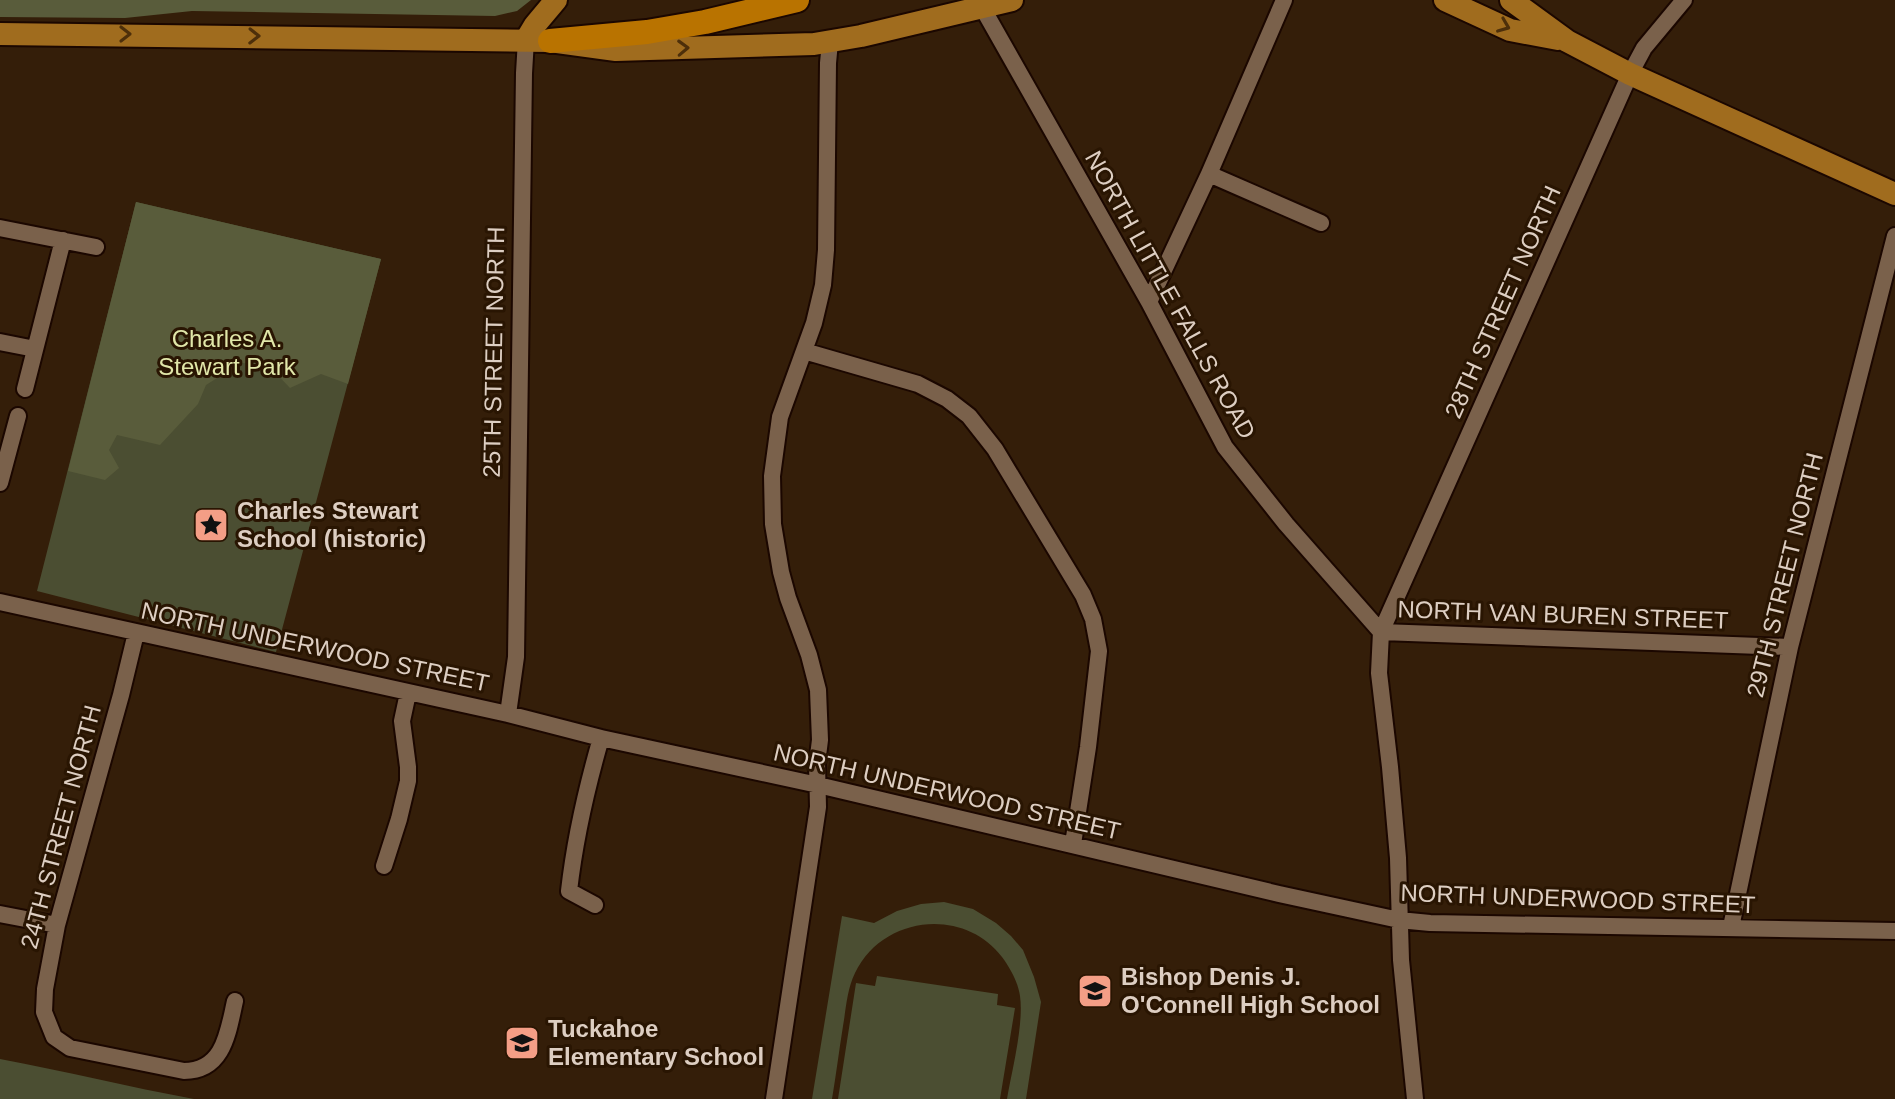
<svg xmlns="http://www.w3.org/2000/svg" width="1895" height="1099" font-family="Arial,sans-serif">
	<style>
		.green { fill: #4b4e32 }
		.forest { fill: #595c3b }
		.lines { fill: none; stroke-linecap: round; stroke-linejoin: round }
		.minor-casing { stroke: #1b0700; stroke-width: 20 }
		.major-casing { stroke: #1b0700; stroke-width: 26 }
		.highway-casing { stroke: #1b0700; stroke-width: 28 }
		.minor { stroke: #7a614b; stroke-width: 16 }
		.major { stroke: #a06c1e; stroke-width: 22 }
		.highway { stroke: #b97300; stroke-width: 24 }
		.oneway { stroke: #4d2f0a }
		.labels { text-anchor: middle; stroke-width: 6; stroke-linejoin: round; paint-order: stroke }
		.street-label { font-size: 24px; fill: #ddcec2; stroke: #291502 }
		.park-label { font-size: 24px; fill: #e1e7a9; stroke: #291502 }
		.poi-label { font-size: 24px; font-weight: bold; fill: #ddcec2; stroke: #291502; text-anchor: start }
	</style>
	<rect width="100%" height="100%" fill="#341e09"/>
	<path class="green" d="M136,202l245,57 -105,393 -239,-61z
		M944,902l29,7 23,14 15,13 12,14 11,27 7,25 -15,97h-19c5,-29 17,-75 13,-103 -2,-14 -10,-28 -18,-39 -38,-50 -119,-42 -147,16 -8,16 -9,36 -12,53 -4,25 -7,49 -11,73h-20l30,-183 32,7 23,-12 24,-7z
		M877,976l121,18 -1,11 18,3 -15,91h-162l18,-116 19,3z
		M0,1059c65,12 129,28 194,40h-194z"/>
	<path class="forest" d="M0,0h531l-14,11 -22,5 -303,-5 -67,7 -125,-1z
		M136,202l245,57 -33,125 -27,-10 -31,14 -22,-23 -27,-2 -35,22 -8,19 -38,41 -43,-10 -8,15 10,18 -14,12 -37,-9z"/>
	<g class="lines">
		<g class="minor-casing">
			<path id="minor" d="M982,7l167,295 76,145 61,77 95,108
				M1209,174l112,49
				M0,228l96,19
				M1149,302l60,-128 75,-174
				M0,342l35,7
				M804,351l114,33 29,15 22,17 26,33 88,146 10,24 6,32 -11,96 -15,97
				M25,389l38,-149
				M0,483l18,-67
				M0,602l508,112 93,24 217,47 461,109 120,26 31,3 465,8
				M1381,632l409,15
				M136,633l-15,62 -64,230 -12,64 -1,23 10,25 16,11 114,23c40,0 44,-39 51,-70
				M508,714l8,-57 8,-584 2,-33
				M384,866l15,-47 9,-38v-14l-6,-46 6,-28
				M595,905l-26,-14c6,-53 17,-101 32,-153
				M0,914l57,11
				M1731,927l59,-280 105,-411
				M774,1099l44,-292 -1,-43 3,-24 -2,-50 -9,-35 -21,-57 -7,-26 -8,-48 -1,-48 8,-59 34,-94 9,-38 3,-35 2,-187 2,-21
				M1415,1099l-14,-139 -3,-102 -8,-91 -11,-94 2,-41 249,-558 14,-26 40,-48"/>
		</g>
		<g class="major-casing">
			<path id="major" d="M1445,0l65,30 48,9
				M1511,0l56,41 63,33 265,120
				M0,34l550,7 66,9 198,-6 47,-8 151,-36
				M526,40l9,-15 21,-25"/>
		</g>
		<g class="highway-casing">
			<path id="highway" d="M550,41l97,-9 58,-10 92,-22"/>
		</g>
		<use href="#minor" class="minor"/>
		<use href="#major" class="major"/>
		<use href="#highway" class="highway"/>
	</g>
	<defs><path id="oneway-chevron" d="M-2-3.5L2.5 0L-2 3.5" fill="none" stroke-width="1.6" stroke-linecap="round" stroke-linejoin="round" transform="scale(2)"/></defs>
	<g class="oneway">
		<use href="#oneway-chevron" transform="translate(1504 26) rotate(22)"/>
		<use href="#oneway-chevron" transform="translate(125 34)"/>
		<use href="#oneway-chevron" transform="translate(254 36) rotate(1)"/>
		<use href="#oneway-chevron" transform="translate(683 48) rotate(-2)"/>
	</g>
	<defs>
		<g id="sight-square" transform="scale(1.8)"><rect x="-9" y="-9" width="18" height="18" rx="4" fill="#f49e86" stroke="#291502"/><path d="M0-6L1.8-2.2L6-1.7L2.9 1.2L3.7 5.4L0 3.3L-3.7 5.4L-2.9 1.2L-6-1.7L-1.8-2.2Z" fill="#111"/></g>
		<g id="school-square" transform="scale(1.8)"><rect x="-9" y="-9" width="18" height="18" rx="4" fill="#f49e86" stroke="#291502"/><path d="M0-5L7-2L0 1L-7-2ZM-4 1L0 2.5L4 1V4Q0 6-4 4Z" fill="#111"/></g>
	</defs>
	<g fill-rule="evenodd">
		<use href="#sight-square" x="211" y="525"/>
		<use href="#school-square" x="1095" y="991"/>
		<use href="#school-square" x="522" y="1043"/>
	</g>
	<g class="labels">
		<g class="street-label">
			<text transform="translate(1170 295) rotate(61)" y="8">NORTH LITTLE FALLS ROAD</text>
			<text transform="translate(1503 302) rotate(-66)" y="8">28TH STREET NORTH</text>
			<text transform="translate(494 352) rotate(-89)" y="8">25TH STREET NORTH</text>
			<text transform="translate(1785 575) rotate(-76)" y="8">29TH STREET NORTH</text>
			<text transform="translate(1563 615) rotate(2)" y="8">NORTH VAN BUREN STREET</text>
			<text transform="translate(315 647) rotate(12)" y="8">NORTH UNDERWOOD STREET</text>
			<text transform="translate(947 792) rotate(13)" y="8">NORTH UNDERWOOD STREET</text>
			<text transform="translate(61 827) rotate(-75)" y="8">24TH STREET NORTH</text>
			<text transform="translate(1578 899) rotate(2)" y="8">NORTH UNDERWOOD STREET</text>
		</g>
		<g class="park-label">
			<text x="227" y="347">Charles A.<tspan x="227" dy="28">Stewart Park</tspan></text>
		</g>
		<g class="poi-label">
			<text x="237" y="519">Charles Stewart<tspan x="237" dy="28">School (historic)</tspan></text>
			<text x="1121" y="985">Bishop Denis J.<tspan x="1121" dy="28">O'Connell High School</tspan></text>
			<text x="548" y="1037">Tuckahoe<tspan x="548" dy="28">Elementary School</tspan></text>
		</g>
	</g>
</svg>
